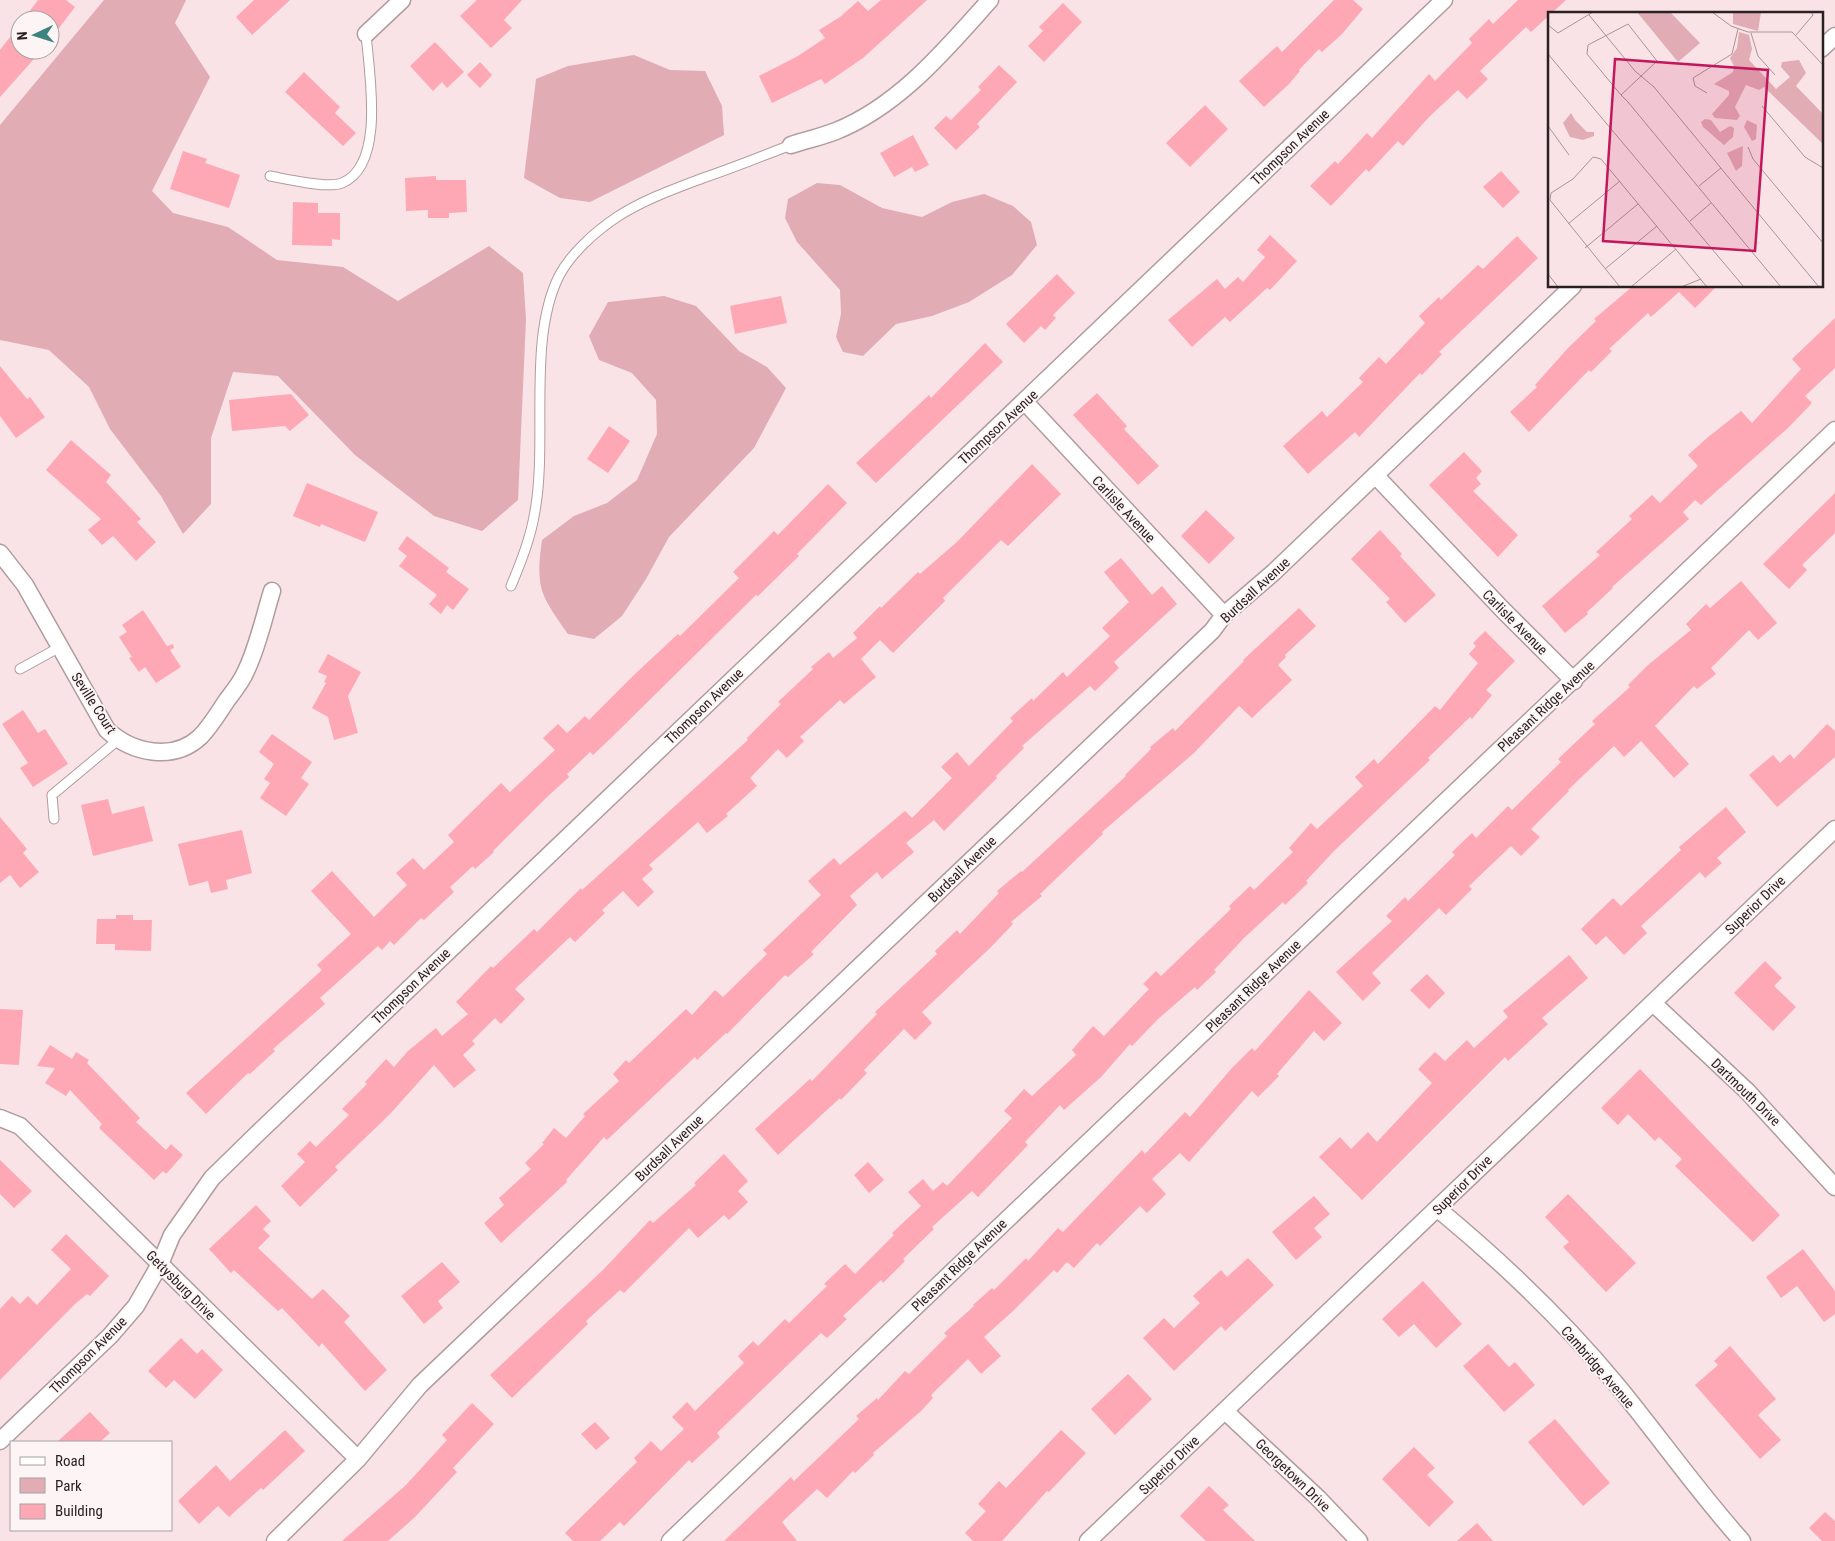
<svg xmlns="http://www.w3.org/2000/svg" width="1835" height="1541" font-family="'Roboto Condensed',sans-serif">
	<style>
		.green { fill: #e1acb4 }
		.building { fill: #fea8b6 }
		.lines { fill: none; stroke-linecap: round; stroke-linejoin: round }
		.lane-casing { stroke: #b09c9f; stroke-width: 11 }
		.street-casing { stroke: #b09c9f; stroke-width: 19 }
		.lane { stroke: #fff; stroke-width: 9 }
		.street { stroke: #fff; stroke-width: 16 }
		.labels { text-anchor: middle; stroke-width: 4; stroke-linejoin: round; paint-order: stroke }
		.street-label { font-size: 14px; fill: #292122; stroke: #fdf4f5 }
		.inset-road { fill: none; stroke: #a69598; stroke-width: 1 }
		.view { fill: #c2185b; fill-opacity: 0.15; stroke: #c2185b; stroke-width: 2.5 }
		.inset-edge { fill: none; stroke: #292122; stroke-width: 2.5 }
	</style>
	<rect width="100%" height="100%" fill="#f9e3e6"/>
	<path class="green" d="M104,0h82l-11,23 35,54 -58,114 21,22 55,14 49,33 66,7 55,34 91,-55 34,27 3,46 -8,181 -36,31 -48,-15 -79,-61 -77,-79 -45,-4 -22,66v66l-28,30 -22,-38 -51,-67 -21,-42 -40,-37 -49,-10v-215z
		M634,55l36,15 35,1 17,35 2,29 -134,67 -30,-4 -36,-20 12,-99 32,-13z
		M817,183l23,2 42,23 40,9 30,-15 32,-8 29,12 18,16 6,23 -25,30 -43,27 -37,14 -36,8 -33,32 -20,-4 -7,-15 5,-23 -1,-24 -43,-48 -12,-24 3,-19z
		M664,296l32,10 43,45 28,16 19,21 -32,60 -85,89 -23,42 -24,37 -28,23 -26,-5c-27,-39 -33,-45 -26,-94l32,-24 33,-13 30,-23 20,-46 -1,-34 -24,-27 -33,-13 -10,-24 19,-34z"/>
	<path class="building" d="M38,0h28l9,7 -25,33v-20h-27z
		M254,0h36l-38,35 -16,-18z
		M477,0h45l-18,20 8,8 -21,20 -31,-32z
		M881,0h46l-64,58 -38,26 -4,-5 -49,24 -13,-27 39,-20 27,-18 -6,-8 21,-13 18,-16 10,10z
		M1334,0h19l10,9 -21,25 -20,18 -3,-3 -20,21 1,1 -11,13 -25,23 -25,-26 38,-35 5,6z
		M1518,0h48l-35,32 -5,-5 -46,44 8,8 -21,20 -9,-9 -29,27 -26,29 -5,-5 -29,31 -3,-3 -35,37 -21,-20 25,-25 3,3 29,-31 5,5 57,-64 6,7 37,-38 -3,-4 20,-20 4,5z
		M1063,3l19,19 -38,40 -16,-16 15,-15 -4,-4z
		M20,24v26h22l-42,47v-47z
		M435,42l29,30 -17,16 -5,-6 -9,9 -23,-25z
		M480,62l12,13 -12,13 -13,-13z
		M999,65l18,17 -40,42 3,3 -24,23 -22,-22 12,-12 5,4 30,-30 -3,-3z
		M304,72l36,35 -5,6 21,20 -13,13 -58,-54z
		M1205,105l23,24 -38,38 -24,-24z
		M913,135l16,30 -14,7 -3,-5 -18,10 -14,-24z
		M183,151l24,8 -2,4 35,12 -11,33 -59,-19z
		M1501,171l19,21 -17,16 -20,-21z
		M436,176v4h30l1,32 -18,1v5h-21v-8l-22,1 -1,-33z
		M293,202l25,1v10h22v27l-8,-1v7l-40,-1z
		M1270,235l27,26 -27,29 -3,-2 -37,34 -5,-5 -33,30 -24,-27 49,-41 8,10 13,-12 5,5 22,-25 -8,-7z
		M1517,236l21,22 -99,94 3,2 -20,21 -2,-2 -61,64 -4,-5 -47,42 -25,-28 39,-35 5,6 36,-35 -4,-4 20,-21 7,7 39,-41 -6,-7 20,-19 2,3 37,-35 5,4z
		M1057,274l18,19 -22,22 3,3 -11,12 -4,-4 -17,17 -18,-19z
		M1633,286h84l-22,22 -16,-16 -28,25 -3,-4 -39,36 3,2 -21,21 -2,-2 -60,62 -19,-20 27,-25 -2,-2 33,-37 28,-27 -2,-2z
		M781,296l6,27 -52,11 -5,-28z
		M1835,318v50l-30,28 7,7 -24,25 -87,77 -6,-5 -12,12 6,7 -77,68 1,1 -26,24 1,2 -23,19 -23,-27 58,-51 -4,-3 36,-33 -3,-3 23,-21 8,8 38,-37 -10,-11 19,-17 34,-27 11,12 49,-54 -9,-10z
		M985,343l18,19 -127,121 -20,-20 73,-68 2,3z
		M0,366l27,33 3,-2 15,20 -29,21 -16,-22z
		M1097,393l30,33 -3,3 35,37 -21,19 -65,-70z
		M291,394l18,21 -19,16 -5,-5 -53,5 -3,-31z
		M609,426l21,15 -22,32 -21,-14z
		M71,440l40,35 -5,7 35,37 -4,3 19,20 -20,19 -23,-25 -11,9 -14,-15 13,-11 -55,-49z
		M1464,452l18,19 -6,7 5,6 -8,7 45,44 -20,22 -69,-72z
		M1032,464l29,30 -53,52 -7,-6 -58,58 2,3 -52,52 -13,-13 -19,19 15,18 -32,27 -4,-4 -40,37 4,4 -17,17 -9,-9 -28,29 7,8 -31,28 2,2 -21,17 -9,-11 -49,43 4,4 -11,10 12,13 -16,15 -15,-16 -21,19 3,3 -30,29 -5,-5 -55,52 10,10 -24,25 -6,-6 -23,23 3,3 -12,11 13,15 -22,18 -20,-23 -44,49 -55,53 3,3 -38,37 -19,-21 24,-24 -8,-8 13,-13 6,6 33,-32 -7,-6 25,-25 -2,-2 21,-23 8,8 14,-16 28,-23 6,8 26,-22 -12,-12 35,-36 2,2 41,-39 3,3 44,-44 1,2 166,-150 -1,-2 34,-34 -3,-2 35,-33 -2,-2 18,-15 4,6 24,-20 -4,-5 27,-27 1,2 37,-36 2,2 38,-33z
		M307,483l71,29 -13,30 -44,-18 -1,3 -27,-11z
		M828,484l19,19 -50,51 2,2 -41,40 -2,-1 -144,142 -19,18 -3,-3 -23,22 2,3 -22,20 -54,54 1,1 -19,17 -2,-3 -23,21 4,5 -30,28 -3,-2 -27,27 -4,-4 -8,9 -4,-4 -58,52 5,6 -52,45 2,2 -25,23 -2,-1 -42,41 -20,-21 136,-123 -5,-5 34,-31 -40,-43 21,-20 42,46 33,-32 -11,-12 17,-15 11,12 30,-28 -6,-7 53,-52 9,9 45,-42 -12,-12 15,-14 9,9 18,-17 4,4 46,-46 43,-40 2,2 59,-58 -6,-6 41,-41 4,4z
		M1835,493v40l-33,32 5,5 -18,19 -26,-25z
		M1206,510l29,28 -26,26 -28,-28z
		M1380,530l22,24 -2,2 36,39 -31,28 -19,-21 4,-3 -39,-40z
		M407,536l42,32 -3,4 23,17 -16,21 -6,-5 -6,9 -12,-10 8,-9 -38,-29 8,-10 -9,-7z
		M1121,558l31,37 10,-9 15,18 -63,58 5,6 -24,23 -5,-5 -68,60 2,2 -28,28 1,2 -53,53 -10,-11 -28,23 8,9 -32,27 -5,-7 -27,24 7,9 -46,47 3,2 -26,23 -3,-2 -58,59 -1,-1 -29,27 -2,-3 -88,83 -3,-3 -38,43 1,2 -66,61 -17,-20 20,-18 -5,-7 32,-29 -6,-6 19,-19 -2,-1 12,-15 12,10 19,-22 -2,-2 36,-33 -6,-7 13,-14 3,3 57,-54 6,6 23,-25 8,7 44,-43 -4,-4 58,-55 -13,-14 26,-23 6,7 65,-54 7,7 40,-40 -11,-11 16,-15 12,14 44,-45 -3,-3 22,-20 1,3 30,-29 4,5 43,-41 -8,-8 27,-26 -25,-30z
		M1741,581l36,42 -19,17 -9,-10 -38,38 5,6 -19,15 -3,-3 -39,40 34,38 -15,14 -33,-37 -17,16 -10,-11 -46,44 1,1 -38,38 9,8 -19,19 -10,-10 -42,40 3,3 -26,26 -7,-7 -67,65 9,10 -18,18 -27,-29 56,-51 -6,-5 19,-19 3,4 47,-46 -3,-3 20,-19 4,5 32,-32 4,4 49,-48 -3,-3 37,-35 -3,-3 38,-34 -2,-2 20,-20 43,-35 -5,-6 20,-20 4,4z
		M1299,608l17,18 -31,29 1,2 -8,8 14,15 -40,38 -13,-12 -45,47 -92,79 1,2 -63,60 2,2 -31,26 2,2 -22,23 -69,65 10,11 -17,17 -11,-11 -40,41 3,3 -26,27 -1,-2 -62,57 -23,-26 55,-50 2,2 65,-67 -2,-2 62,-58 -2,-3 22,-21 3,4 39,-41 -2,-2 24,-20 1,1 104,-96 -1,-1 26,-26 -1,-2 23,-19 2,3 69,-70 -1,-1z
		M143,610l24,36 6,-2 1,4 -4,2 11,17 -25,16 -11,-16 -6,5 -10,-14 3,-1 -13,-20 8,-5 -5,-7z
		M1485,631l30,30 -29,29 6,5 -20,24 -2,-2 -42,41 2,2 -96,91 -28,30 2,2 -23,22 -2,-3 -39,36 -30,32 2,2 -19,18 -2,-3 -37,32 -26,27 -2,-2 -29,33 -37,33 -4,-5 -35,37 3,3 -50,52 -6,-6 -40,36 2,2 -31,30 2,2 -22,22 -2,-3 -38,36 4,3 -20,19 -6,-5 -104,100 3,4 -28,26 -3,-3 -65,66 -4,-4 -20,19h-27l-8,-8 72,-71 -3,-4 17,-17 10,10 23,-22 -12,-12 15,-15 8,9 49,-48 -6,-7 15,-15 5,5 27,-27 4,4 38,-37 -3,-2 21,-20 10,10 39,-39 -2,-2 29,-27 -13,-14 15,-13 10,12 10,-9 4,4 65,-68 -8,-7 20,-22 8,7 44,-41 -4,-5 21,-24 11,10 45,-47 -6,-5 13,-13 5,5 70,-67 -2,-3 21,-20 4,4 39,-38 -4,-4 22,-25 6,6 46,-43 -8,-9 19,-18 4,5 57,-58 5,4 38,-47 -9,-9 7,-8 -3,-3z
		M328,654l33,18 -13,24 10,37 -24,7 -6,-23 -16,-9 14,-25 -2,-1 3,-6 -9,-4z
		M23,710l15,23 7,-4 23,35 -35,23 -13,-19 8,-5 -26,-39z
		M1827,724l8,7v26l-58,50 -28,-32 24,-20 7,8 10,-9 4,5z
		M272,734l40,28 -11,16 8,6 -23,32 -26,-18 10,-15 -6,-4 10,-15 -15,-12z
		M108,799l4,15 32,-8 9,35 -60,15 -12,-51z
		M1726,807l20,25 -29,26 5,5 -17,15 -5,-6 -59,54 6,7 -23,22 -18,-19 -10,9 -15,-16 32,-31 8,8 60,-56 -2,-3z
		M0,817l27,32 -4,4 16,19 -19,16 -10,-13 -10,8z
		M242,830l10,43 -26,7 2,9 -17,4 -3,-12 -19,5 -11,-42z
		M116,915h17v5h19l-1,31 -36,-1v-6h-19l1,-25h19z
		M1569,955l19,23 -46,40 6,6 -40,37 -3,-4 -143,143 -43,-43 21,-20 11,12 17,-17 9,10 55,-59 -14,-14 17,-17 10,9 22,-21 7,8 34,-31 -5,-6z
		M1765,961l17,17 -8,8 22,21 -23,24 -39,-38z
		M1427,974l18,19 -16,16 -19,-19z
		M1309,990l33,33 -18,18 -10,-10 -37,43 2,2 -21,21 -6,-6 -63,71 -9,-9 -28,26 14,15 -19,19 -7,-7 -40,40 -3,-3 -23,25 -7,-6 -10,11 -3,-3 -41,41 -29,26 17,19 -20,18 -13,-15 -37,36 2,3 -12,13 -48,42 1,2 -19,18 -2,-2 -26,27 -10,-9 -35,33 15,19h-73l67,-64 3,4 65,-62 -3,-3 21,-18 1,2 27,-29 4,3 38,-38 -3,-3 30,-27 -1,-1 19,-17 2,2 32,-32 2,3 30,-33 5,4 79,-82 3,4 40,-42 5,5 41,-48 21,-21 3,3z
		M0,1009l23,1 -4,55 -19,-1z
		M50,1045l22,14 4,-7 13,8 -2,3 53,55 -4,4 30,28 5,-6 12,11 -17,19 -3,-3 -9,9 -55,-52 3,-4 -32,-34 -4,6 -21,-13 10,-15 -18,-2z
		M1640,1069l140,146 -27,27 -78,-76 7,-7 -23,-22 -4,4 -27,-27 -10,11 -17,-17z
		M724,1154l24,27 -10,10 10,11 -19,18 -5,-5 -26,23 -9,-10 -65,65 -4,-3 -34,31 2,3 -76,74 -22,-23 113,-105 47,-50 3,3 43,-38 -2,-2z
		M0,1160l32,31 -18,17 -14,-14z
		M868,1162l16,18 -15,13 -15,-18z
		M1568,1194l68,69 -30,29 -43,-45 6,-5 -24,-25z
		M1314,1196l16,18 -16,14 8,9 -26,23 -24,-28z
		M256,1205l15,16 -8,8 7,7 -12,12 54,51 11,-10 27,27 -6,6 43,48 -22,21 -43,-48 -3,4 -37,-39 -4,3 -44,-41 -3,3 -22,-24z
		M66,1234l43,42 -19,20 -3,-2 -12,10 -75,76v-71l12,-13 8,8 8,-8 9,9 34,-36 -20,-19z
		M1803,1249l32,42v23l-11,8 -27,-36 -16,12 -15,-21z
		M1248,1258l26,27 -49,46 -4,-5 -47,45 -31,-33 21,-20 10,10 26,-25 -7,-7 28,-26 6,7z
		M442,1262l18,20 -22,19 5,7 -19,16 -23,-28z
		M1423,1281l39,43 -26,24 -22,-24 -15,13 -17,-18z
		M181,1338l16,16 5,-5 21,21 -28,29 -21,-19 -8,8 -18,-17z
		M1488,1344l21,23 6,-5 20,23 -31,27 -41,-46z
		M1730,1346l46,53 -18,16 23,25 -21,19 -65,-74 23,-20 -4,-4z
		M1128,1374l24,25 -37,36 -24,-26z
		M472,1403l22,21 -41,44 4,4 -42,45 -27,24h-46l64,-56 41,-45 -5,-5z
		M90,1412l20,21 -10,9h-43z
		M1555,1419l55,64 -27,23 -55,-64z
		M595,1422l15,16 -14,12 -15,-16z
		M285,1430l20,21 -42,39 -2,-2 -32,29 -11,-11 -19,18 -21,-23 38,-36 14,16z
		M1061,1430l25,23 -37,39 -2,-1 -45,50h-29l-8,-8 21,-22 -8,-7 21,-23 7,7z
		M1414,1447l21,21 -8,7 27,27 -25,25 -47,-48z
		M1209,1486l20,19 -6,5 32,31h-49l-26,-25z
		M1825,1512l10,9v20h-13l-13,-13z
		M1477,1523l16,18h-36z"/>
	<g class="lines">
		<g class="lane-casing">
			<path id="lane" d="M270,176c16,3 58,13 72,7 44,-18 27,-111 24,-149
				M511,586c10,-24 20,-49 24,-75 13,-72 -8,-171 24,-235 12,-23 37,-45 58,-59 26,-17 57,-28 86,-39 30,-10 59,-22 88,-33
				M20,669l40,-22
				M54,819l-2,-24 66,-55"/>
		</g>
		<g class="street-casing">
			<path id="street" d="M366,34l36,-34
				M1821,49l14,-13
				M791,145c15,-5 30,-8 45,-14 63,-25 110,-82 154,-131
				M1025,402l199,213
				M1375,475l127,134 72,72
				M0,553l25,32 82,145c25,23 66,32 93,7 11,-11 19,-25 27,-37 7,-9 15,-19 19,-29 12,-25 18,-54 26,-80
				M1653,1003l94,88 88,96
				M0,1118l20,8 338,333
				M1438,1209c64,53 125,111 178,175 43,52 81,107 126,157
				M1225,1411l93,87 41,43
				M0,1441l110,-105 26,-30 24,-42 12,-29 40,-57 45,-44 1187,-1134
				M275,1541l83,-82 62,-74 792,-754 12,-16 50,-43 299,-286
				M670,1541l1165,-1111
				M1088,1541l747,-712"/>
		</g>
		<use href="#lane" class="lane"/>
		<use href="#street" class="street"/>
	</g>
	<g class="labels">
		<g class="street-label">
			<text transform="translate(1290 147) rotate(-44)" y="5">Thompson Avenue</text>
			<text transform="translate(998 427) rotate(-43)" y="5">Thompson Avenue</text>
			<text transform="translate(1124 509) rotate(47)" y="5">Carlisle Avenue</text>
			<text transform="translate(1255 590) rotate(-43)" y="5">Burdsall Avenue</text>
			<text transform="translate(1515 622) rotate(45)" y="5">Carlisle Avenue</text>
			<text transform="translate(94 703) rotate(57)" y="5">Seville Court</text>
			<text transform="translate(704 706) rotate(-44)" y="5">Thompson Avenue</text>
			<text transform="translate(1546 706) rotate(-43)" y="5">Pleasant Ridge Avenue</text>
			<text transform="translate(962 869) rotate(-44)" y="5">Burdsall Avenue</text>
			<text transform="translate(1755 905) rotate(-44)" y="5">Superior Drive</text>
			<text transform="translate(411 986) rotate(-44)" y="5">Thompson Avenue</text>
			<text transform="translate(1253 986) rotate(-44)" y="5">Pleasant Ridge Avenue</text>
			<text transform="translate(1746 1092) rotate(44)" y="5">Dartmouth Drive</text>
			<text transform="translate(669 1148) rotate(-44)" y="5">Burdsall Avenue</text>
			<text transform="translate(1462 1185) rotate(-45)" y="5">Superior Drive</text>
			<text transform="translate(959 1265) rotate(-44)" y="5">Pleasant Ridge Avenue</text>
			<text transform="translate(181 1285) rotate(45)" y="5">Gettysburg Drive</text>
			<text transform="translate(88 1355) rotate(-45)" y="5">Thompson Avenue</text>
			<text transform="translate(1598 1367) rotate(49)" y="5">Cambridge Avenue</text>
			<text transform="translate(1169 1465) rotate(-44)" y="5">Superior Drive</text>
			<text transform="translate(1293 1475) rotate(44)" y="5">Georgetown Drive</text>
		</g>
	</g>
	<g transform="translate(1548 12)">
		<rect width="275" height="275" fill="#f9e3e6"/>
		<path d="M89,0h33l30,31 -22,19zM185,0h28l-3,19 -25,-7zM191,20l10,3 3,14 -3,11 27,29 14,-12 -9,-10 1,-5 17,-2 7,13 -10,13 27,28v30l-59,-57 -5,3 -13,-5 -11,22 5,9 -3,4 -22,-2 -3,-4 17,-19v-4l-15,-7 19,-12 1,-6 -4,-8 7,-10zM23,101l4,7 12,12h7v4l-11,4 -13,-3 -7,-14zM157,107l6,1 9,12 10,-6 4,2 -1,9 -9,8 -21,-18 -2,-5zM199,108l10,5 -1,14 -4,2 -8,-14zM195,134l-1,20 -6,5 -9,-18z" fill="#e1acb4"/>
		<path class="inset-road" d="M164,0l19,14 17,6h44l31,33M41,3l46,56 19,16 165,200M0,13l10,8 35,-21M203,21l7,23 17,19M248,23l17,-20 -2,-3M0,42l196,233M159,81l-12,-7 -2,-8 39,-24 6,-25M73,83l36,-34 -29,-37 -40,21 -1,9 34,41 7,7 153,185M214,94l43,51 18,11M0,114l21,29M200,135l5,12 70,84M151,174l22,-18M142,209l21,-18M20,212l52,-43M37,236l53,-44M57,257l52,-43M0,262l10,13M72,275l-70,-87 1,-7 22,-14 20,-22 8,2 106,128M83,275l45,-38M133,275l20,-8"/>
		<path class="view" d="M67,47l153,11 -13,181 -152,-10z"/>
		<rect width="275" height="275" class="inset-edge"/>
	</g>
	<rect x="10" y="1441" width="162" height="90" fill="#fdf4f5" stroke="#a8a0a1"/>
	<rect x="20" y="1457" width="25" height="8" fill="#ffffff" stroke="#a8a0a1"/>
	<text x="55" y="1466" font-size="15" fill="#292122">Road</text>
	<rect x="20" y="1478" width="25" height="15" fill="#e1acb4" stroke="#a8a0a1"/>
	<text x="55" y="1491" font-size="15" fill="#292122">Park</text>
	<rect x="20" y="1504" width="25" height="15" fill="#fea8b6" stroke="#a8a0a1"/>
	<text x="55" y="1516" font-size="15" fill="#292122">Building</text>
	<g transform="translate(35 35) rotate(266)"><circle r="24" fill="#fdf4f5" stroke="#a8a0a1"/>
	<path d="M0-4L9 19L0 12L-9 19Z" fill="#3d847f"/>
	<text y="-8" font-size="14" font-weight="bold" text-anchor="middle" fill="#292122">N</text>
	</g>
</svg>
